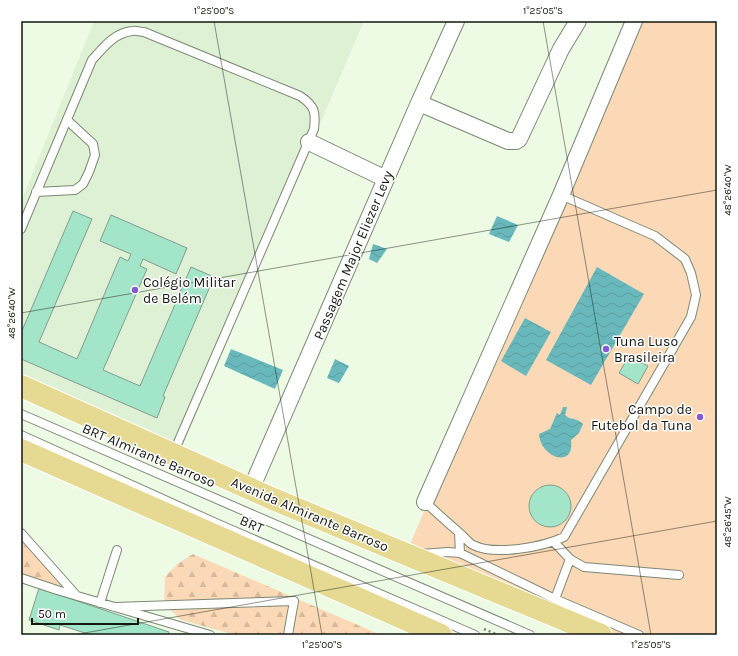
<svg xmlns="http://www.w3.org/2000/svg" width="738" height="656" font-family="Karla,sans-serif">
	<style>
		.built { fill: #dff1d4 }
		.forest { fill: url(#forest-firs) }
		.green { fill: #fbd9b6 }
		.water { fill: url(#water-waves) }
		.building { fill: #a2e5c8; stroke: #839c90 }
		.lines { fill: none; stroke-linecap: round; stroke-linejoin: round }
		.service-casing { stroke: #7c8874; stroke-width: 10 }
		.minor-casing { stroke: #7c8874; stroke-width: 18 }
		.trunk-casing { stroke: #fff; stroke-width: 24 }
		.path { stroke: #7a8475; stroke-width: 2.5; stroke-dasharray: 2 3; stroke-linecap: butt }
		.service { stroke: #fff; stroke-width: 8 }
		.minor { stroke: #fff; stroke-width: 16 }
		.trunk { stroke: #e6da92; stroke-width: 22 }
		.ticks { fill: none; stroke: #12170f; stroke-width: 1; stroke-opacity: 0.45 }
		.poi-dot { fill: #8559d2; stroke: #fff; stroke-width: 1.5 }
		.labels { text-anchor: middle; stroke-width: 3; stroke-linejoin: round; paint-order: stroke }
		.street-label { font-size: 14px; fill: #12170f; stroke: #fff }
		.poi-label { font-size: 14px; fill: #12170f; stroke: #fff; text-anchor: start }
		.neatline { fill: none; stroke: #12170f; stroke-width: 1.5 }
		.ticks-label { font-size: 10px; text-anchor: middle; fill: #12170f }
	</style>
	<defs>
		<pattern id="forest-firs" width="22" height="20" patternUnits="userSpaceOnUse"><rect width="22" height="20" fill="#fbd9b6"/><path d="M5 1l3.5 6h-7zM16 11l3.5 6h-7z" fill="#d6ba9b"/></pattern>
		<pattern id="water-waves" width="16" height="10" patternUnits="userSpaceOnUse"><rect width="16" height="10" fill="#69b9bc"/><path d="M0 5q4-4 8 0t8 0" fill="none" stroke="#5a9ea0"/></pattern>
	</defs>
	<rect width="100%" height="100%" fill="#edfbe4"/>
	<path class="built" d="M94,21h270l-183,428 -160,-70v-177z"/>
	<path class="forest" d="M21,538l47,53 -47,-17z
		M193,554l188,81h-145l-55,-15 -17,-16 1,-27 12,-13z"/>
	<path class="green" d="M634,21h83v614h-117l-192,-86z"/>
	<path class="water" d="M497,216l21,9 -9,17 -20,-8z
		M373,244l14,5 -10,14 -8,-4z
		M597,267l47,27 -53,91 -45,-25z
		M525,318l26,14 -25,44 -25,-15z
		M231,349l52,21 -8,19 -51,-23z
		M335,359l14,7 -10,17 -12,-5z
		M563,407h4l-2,8 4,3c6,1 10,2 14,6l-4,9 -8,7c4,30 -31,17 -32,-6l11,-5 7,-16 3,2z"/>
	<path class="building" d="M73,211l19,8 -53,123 38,17 43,-102 8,4 3,-7 -31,-13 11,-26 76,33 -11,26 -33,-15 -3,7 7,3 -44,101 37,16 51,-119 23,10 -51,119 2,1 -8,21 -136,-59v-26z
		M629,356l19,10 -10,18 -19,-11z
		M529 506a21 21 0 1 1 42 0a21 21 0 1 1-42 0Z
		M39,588l130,44 -1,3h-77l-31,-10 -1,5 -30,-10z"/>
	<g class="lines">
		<g class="service-casing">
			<path id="service" d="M36,192l39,-2 8,-6 6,-12 6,-17 -2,-11 -26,-24
				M21,229l71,-169c11,-12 22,-27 40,-29 4,-1 8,1 12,1l156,64c15,10 16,16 14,33l-141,325
				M21,414l509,221
				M21,435l197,89 257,111
				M425,502c12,11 24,22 37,33 3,3 7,8 11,10 22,11 70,2 91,-8l127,-220 5,-22 -5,-22 -6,-14 -30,-23 -94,-41
				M21,533l55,62
				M459,533l1,20
				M554,542l16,17 14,8 95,8
				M421,554l27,-2 12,1 95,46 84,36
				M21,578l36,12 153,45
				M555,599l15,-40
				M100,603l17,-53
				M115,607l179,-6 -6,34"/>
		</g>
		<g class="minor-casing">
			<path id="minor" d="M419,103l89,38h8l3,-2 42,-90 17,-28
				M309,142l77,37
				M251,489l168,-386 37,-82
				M425,502l136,-307 73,-174"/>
		</g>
		<g class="trunk-casing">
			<path id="trunk" d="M21,386l252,113 328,136
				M21,450l420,185"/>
		</g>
		<path class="path" d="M484,629l14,6"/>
		<use href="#service" class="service"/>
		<use href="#minor" class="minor"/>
		<use href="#trunk" class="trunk"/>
	</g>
	<path class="ticks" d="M214,21l108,614M543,21l108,614M21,313l696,-123M73,635l644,-114"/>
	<g class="poi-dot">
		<circle cx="135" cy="290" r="4"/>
		<circle cx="606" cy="349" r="4"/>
		<circle cx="700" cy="417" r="4"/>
	</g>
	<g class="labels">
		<g class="street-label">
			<text transform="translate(353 255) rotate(-67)" y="5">Passagem Major Eliezer Levy</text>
			<text transform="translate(149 455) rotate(23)" y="5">BRT Almirante Barroso</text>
			<text transform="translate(310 514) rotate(23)" y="5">Avenida Almirante Barroso</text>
			<text transform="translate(252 524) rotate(23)" y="5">BRT</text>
		</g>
		<g class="poi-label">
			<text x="143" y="287">Colégio Militar<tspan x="143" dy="16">de Belém</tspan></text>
			<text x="614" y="346">Tuna Luso<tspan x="614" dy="16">Brasileira</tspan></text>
			<text x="692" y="414" text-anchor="end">Campo de<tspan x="692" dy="16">Futebol da Tuna</tspan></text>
		</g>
	</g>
	<rect width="738" height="656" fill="none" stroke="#ffffff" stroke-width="44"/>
	<path d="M32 618v6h106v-6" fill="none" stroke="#12170f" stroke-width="2"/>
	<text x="38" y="618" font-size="12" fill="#12170f" stroke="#ffffff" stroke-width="3" paint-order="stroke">50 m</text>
	<rect x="22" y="22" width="694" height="612" class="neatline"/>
	<g class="ticks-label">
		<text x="214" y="14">1°25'00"S</text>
		<text x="543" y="14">1°25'05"S</text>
		<text transform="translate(727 190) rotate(-90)" y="4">48°26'40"W</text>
		<text transform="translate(11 313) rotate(-90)" y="4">48°26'40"W</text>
		<text transform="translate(727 522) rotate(-90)" y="4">48°26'45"W</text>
		<text x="322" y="648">1°25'00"S</text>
		<text x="651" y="648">1°25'05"S</text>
	</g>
</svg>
